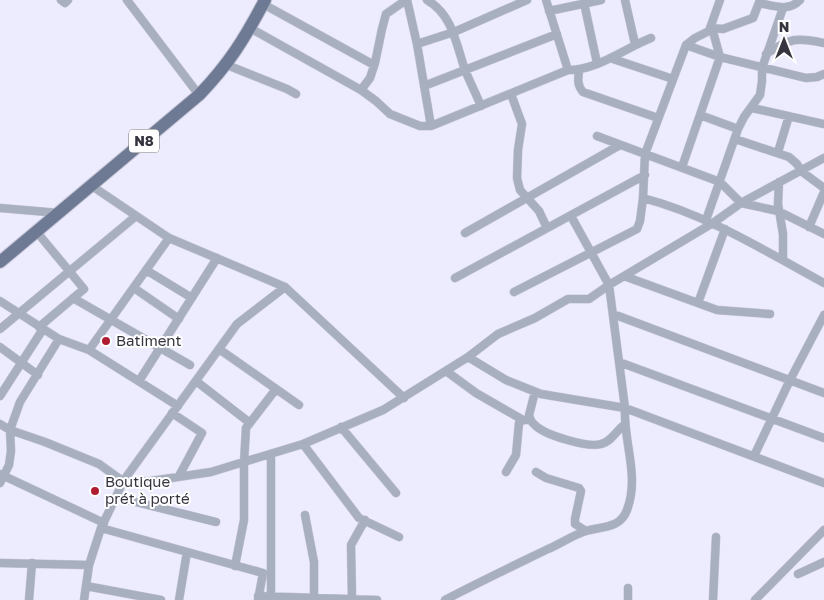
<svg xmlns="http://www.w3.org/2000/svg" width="824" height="600" font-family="'Golos Text',sans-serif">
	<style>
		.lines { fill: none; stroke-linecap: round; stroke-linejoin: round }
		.minor-casing { stroke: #c8c7d8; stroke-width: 9 }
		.primary-casing { stroke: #c8c7d8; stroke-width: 14 }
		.minor { stroke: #a8afbe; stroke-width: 8 }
		.primary { stroke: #6e7a94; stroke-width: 12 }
		.poi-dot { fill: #af1c32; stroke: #fff; stroke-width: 2 }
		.labels { text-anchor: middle; stroke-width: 4; stroke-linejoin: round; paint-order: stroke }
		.shield { fill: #fff; stroke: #727279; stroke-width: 1 }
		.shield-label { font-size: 14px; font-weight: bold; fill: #36353f }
		.poi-label { font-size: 15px; fill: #36353f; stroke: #fff; text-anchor: start }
	</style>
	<rect width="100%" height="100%" fill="#ececfe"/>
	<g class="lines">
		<g class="minor-casing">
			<path id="minor" d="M61,0l4,3 3,-3
				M127,0l72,95
				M406,0l-20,14 -4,15 -7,34 -5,15 -9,12 15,11 14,13 30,12h11l137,-56c28,1 57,-22 83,-32
				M407,0l10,44 14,82
				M427,0c26,15 29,44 38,70 5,12 11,24 16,36
				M546,0l22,70
				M625,0l10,44
				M720,0l-11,31 -14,7 -9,7 -41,109 -2,44c65,17 122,53 181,85
				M584,3l13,60
				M759,3c15,3 30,9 41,-3
				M263,4l111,61
				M549,11l52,-11
				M250,28l111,62
				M417,44l37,-12 73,-32
				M686,45l34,12 86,21 11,-1 7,-3
				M766,54c24,-16 30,-17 58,-11
				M610,58l63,21
				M227,65l60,24 9,5
				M579,71c-1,8 -2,14 4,21l75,26
				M424,86l133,-52
				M511,94l11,30 -4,26 -1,28 3,12 19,21 8,17
				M752,108l72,16
				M700,115l38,14
				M597,136l123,46 21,21 83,-45
				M735,139l54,18 8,7 4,7 23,17
				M778,152l11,-36
				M682,167l38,-110 -8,-29 11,1 30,-11 7,-18
				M779,182l-1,22 5,30v26
				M92,186l77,52 116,49 119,111
				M0,208l59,5
				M706,220l32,-91 6,-12 16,-22 2,-14v-13l21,-60
				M809,227l15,-35
				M36,231l48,58 -45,38
				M465,233l155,-88
				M146,270l46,28
				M624,276l93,34 53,4
				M455,278l190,-103
				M134,288l45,31
				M514,292l123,-63 3,-8 3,-23
				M73,298l117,67
				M0,301l59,38
				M698,303l27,-74
				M613,314l211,79
				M0,329l136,-113
				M0,347l38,28
				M219,349l80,56
				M89,350l80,-112
				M468,357l38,23 35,14 84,14 199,75
				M619,362l205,76
				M446,371l30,22 47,27
				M139,381l78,-123
				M196,381l54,42
				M535,392l-6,23c1,4 3,8 6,10 9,10 53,23 66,19 10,-2 15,-13 23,-19
				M0,396l43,-67
				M172,413l30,20 -23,43
				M0,424l10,6 35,12 54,22 25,18 27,-1 60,-9 92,-28 80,-34 85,-53 30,-23 37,-16 33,-19h21l20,-14 104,-62 28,-20 37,8 46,23
				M341,427l55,66
				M303,444l56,74 40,19
				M754,456l36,-76 34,-65
				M506,472l10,-17 3,-32 4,-3h4
				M536,472l10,6 33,10 2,3 -6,28v5l11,7
				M0,474l104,49
				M0,483l9,-18 2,-14 -1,-21 10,-28 39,-63 30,11 89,56
				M116,497l100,25
				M305,515l9,47v36
				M101,528l162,45 -5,27
				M0,563l89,2
				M235,566l9,-46v-58l2,-34 30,-39
				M798,574l26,-12
				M86,586l75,14
				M258,596l119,4
				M271,597v-143
				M352,599l-1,-54 14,-25
				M29,600l3,-37
				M84,600l5,-35 12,-37 23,-48 113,-156 48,-37
				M179,600l8,-48
				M445,600c34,-18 68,-34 103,-51 12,-5 25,-14 38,-18 16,-5 34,-2 41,-21 13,-34 -4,-69 -2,-102l-16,-123 -38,-69
				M628,600v-12
				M713,600l3,-63
				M755,600l69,-70"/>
		</g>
		<g class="primary-casing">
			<path id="primary" d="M0,262l199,-167c30,-31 46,-57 66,-95"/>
		</g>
		<use href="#minor" class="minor"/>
		<use href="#primary" class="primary"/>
	</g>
	<g class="poi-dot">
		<circle cx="106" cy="341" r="5"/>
		<circle cx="95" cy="491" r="5"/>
	</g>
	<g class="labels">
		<rect class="shield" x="129" y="129.5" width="30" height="23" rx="4"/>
		<g class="shield-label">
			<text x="144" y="146">N8</text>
		</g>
		<g class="poi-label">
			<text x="116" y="346">Batiment</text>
			<text x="105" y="487">Boutique<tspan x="105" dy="17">prét à porté</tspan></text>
		</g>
	</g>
	<g transform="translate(784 40)" stroke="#ffffff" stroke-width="4" paint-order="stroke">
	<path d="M0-4L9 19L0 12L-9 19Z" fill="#36353f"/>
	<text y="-8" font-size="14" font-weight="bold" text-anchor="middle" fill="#36353f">N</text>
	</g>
</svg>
